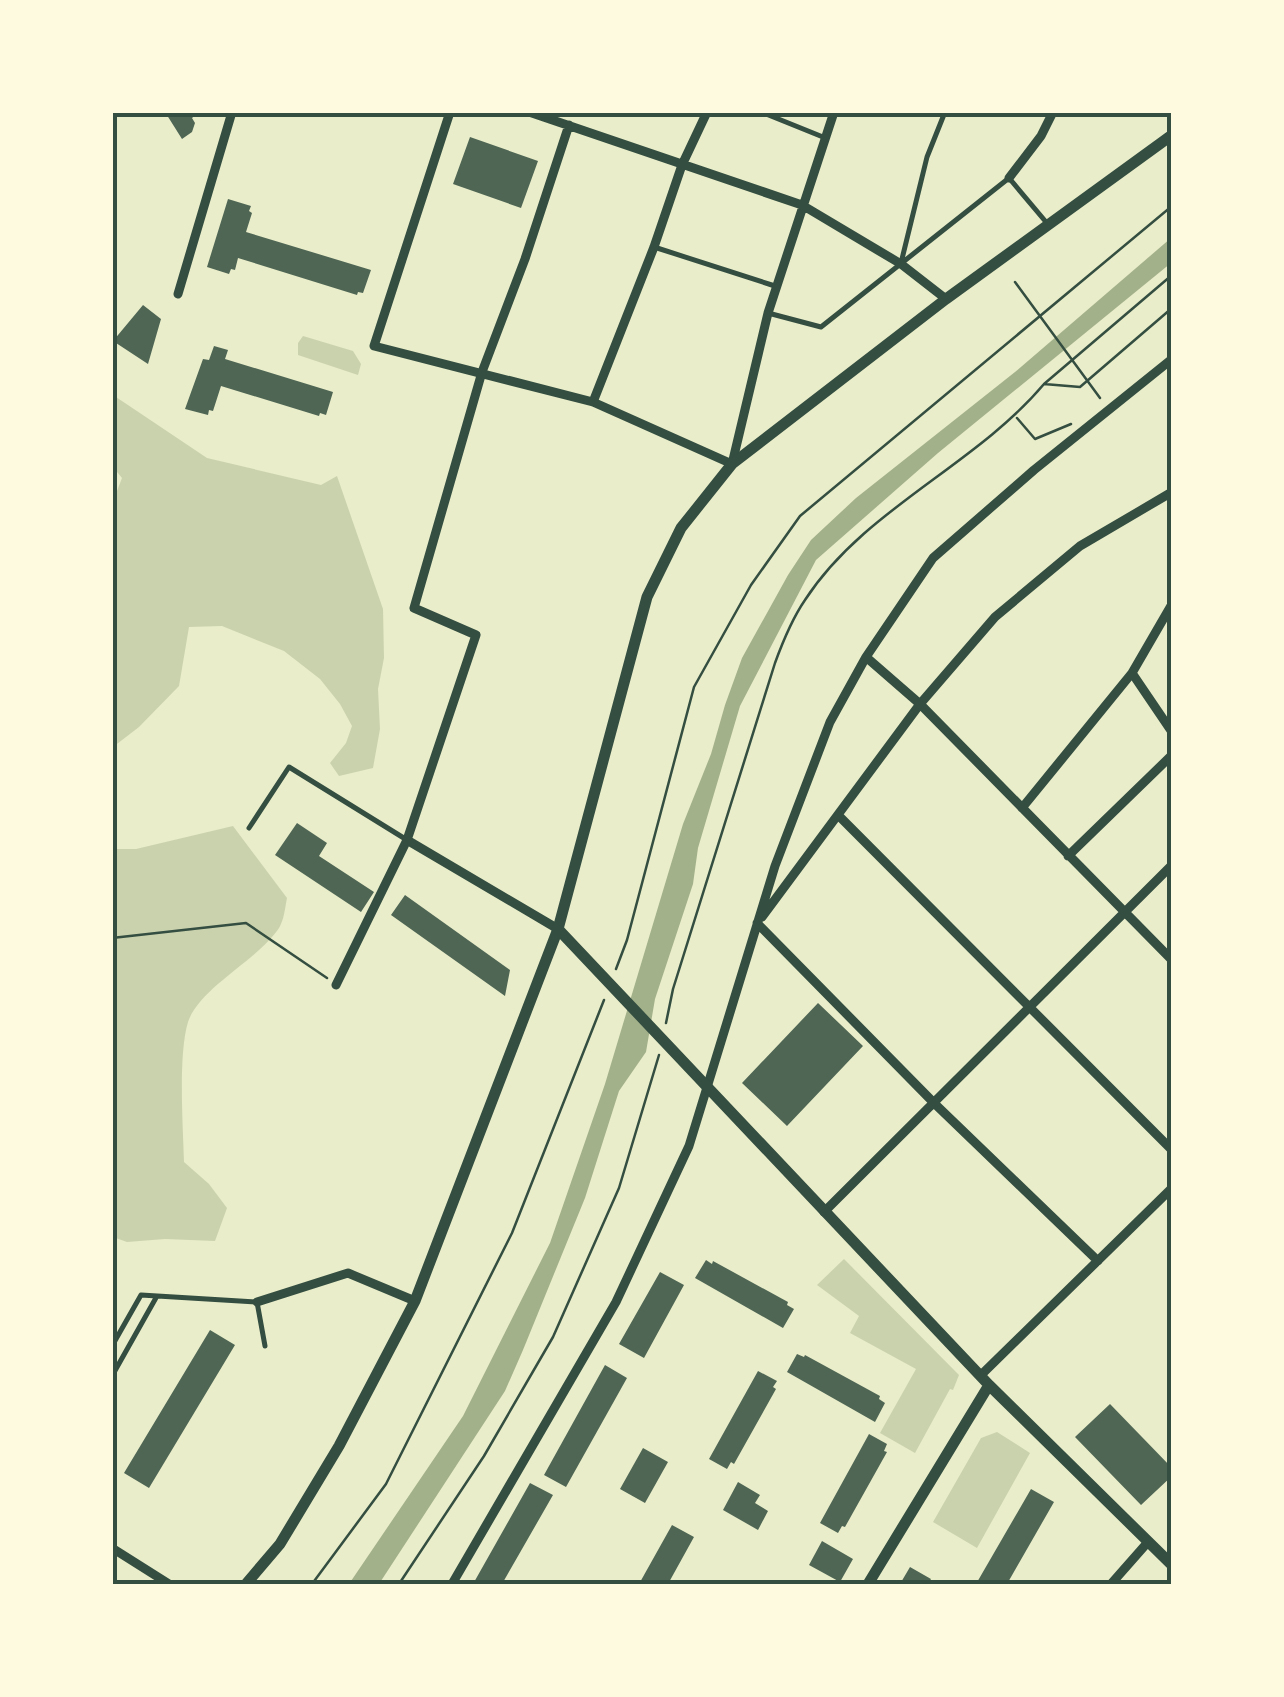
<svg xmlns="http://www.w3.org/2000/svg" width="1284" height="1697" font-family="'Fira Sans Condensed',sans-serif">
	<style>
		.green { fill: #cad2ad }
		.water { fill: #a3b18a }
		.building { fill: #4f6655 }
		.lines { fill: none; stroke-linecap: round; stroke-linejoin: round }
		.path { stroke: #344e41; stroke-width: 2.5 }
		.service { stroke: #344e41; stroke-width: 5 }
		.minor { stroke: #344e41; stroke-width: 9 }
		.tertiary { stroke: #344e41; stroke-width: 11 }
		.neatline { fill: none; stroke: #344e41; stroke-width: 4 }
	</style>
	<rect width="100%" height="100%" fill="#e9edc9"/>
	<path class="green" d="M303,336l50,15 8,13 -3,11 -60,-20v-12z
		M113,395l94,63 114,27 16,-9 46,133 1,49 -6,31 2,40 -7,39 -34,8 -9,-13 16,-20 6,-17 -12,-22 -20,-25 -36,-28 -62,-25 -33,1 -10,59 -40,41 -26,20 -1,-243 10,-26 -9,-11z
		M233,826l54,72c-2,10 -3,22 -8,30 -22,33 -79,59 -91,94 -10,33 -5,104 -4,140l25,22 18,24 -12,33 -50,-2 -38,3 -14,-5 -1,-388h24z
		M844,1259l115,116 -6,15 -3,-1 -35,64 -35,-20 36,-64 -66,-36 9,-17 -42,-31z
		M997,1432l33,21 -53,95 -44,-26 48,-84z"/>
	<path class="water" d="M1171,238v25l-233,190 -122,107 -76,146 -42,142 -5,36 -38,115 -9,53 -27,39 -34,107 -62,152 -18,41 -126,193h-30l114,-168 87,-173 55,-159 78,-260 28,-70 14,-49 17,-47 46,-83 23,-35 45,-42 159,-126z"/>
	<path class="building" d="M165,112h34l-7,6 3,5 -3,9 -10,7z
		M470,137l68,24 -17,47 -68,-24z
		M228,199l23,7 -2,5 3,2 -6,19 125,38 -8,23 -5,-1 -1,3 -119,-37 -3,12 -4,-1 -2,5 -22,-7z
		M143,305l18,14 -13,45 -35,-23z
		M214,346l14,4 -3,9 108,33 -7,23 -6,-2 -1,3 -98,-30 -8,25 -4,-1 -1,5 -23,-6 18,-50 6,1z
		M297,823l30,20 -8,13 55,36 -13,20 -86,-57z
		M405,895l105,75 -5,26 -114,-81z
		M818,1003l45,43 -76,80 -45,-43z
		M706,1260l6,4 1,-3 75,41 -1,3 7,4 -11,19 -88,-50z
		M660,1272l24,13 -40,73 -25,-14z
		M210,1330l25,15 -86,143 -25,-15z
		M797,1354l7,3 1,-2 75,41 -1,3 6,4 -10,19 -88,-50z
		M605,1365l22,13 -61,109 -22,-12z
		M758,1371l19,10 -4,6 3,2 -42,75 -3,-2 -4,7 -18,-10z
		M1110,1404l62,64v8l-31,29 -66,-68z
		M869,1434l18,10 -3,7 3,1 -42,75 -3,-1 -4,7 -18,-10z
		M643,1448l25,14 -23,41 -25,-14z
		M738,1482l22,13 -5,8 13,8 -10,19 -35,-20z
		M530,1483l23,12 -51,89h-29z
		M1031,1489l23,13 -47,82h-31z
		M672,1525l22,12 -26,47h-29z
		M822,1541l31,18 -13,23 -31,-17z
		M910,1567l21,12 -3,5h-28z"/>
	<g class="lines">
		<path class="path" d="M1015,282l85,116
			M1044,384l128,-109
			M1017,418l18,21 36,-15
			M112,938l134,-15 81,55
			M616,969l11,-29 67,-253 57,-102 49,-69 372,-310
			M666,1023l7,-34 102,-326c8,-22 17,-44 30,-63 59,-91 170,-134 239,-216l36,3 92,-79
			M312,1584l74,-100 126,-251 92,-233
			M399,1584l85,-128 69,-119 66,-149 40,-133"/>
		<path class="service" d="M761,112l62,25
			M654,247l121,39
			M901,263l26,-106 18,-45
			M768,313l53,14 188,-149 37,44
			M249,828l40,-61 118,73
			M112,1346l29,-51 116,7 8,44
			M112,1376l45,-80"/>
		<path class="minor" d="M450,112l-76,234 219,56 139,62 36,-151 66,-201
			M529,112l273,93 99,59 45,35
			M1009,178l32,-42 12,-24
			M178,294l54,-182
			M593,402l61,-155 28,-82 25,-53
			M866,657l54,47 252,256
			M1132,673l40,59
			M1022,808l110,-135 40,-69
			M838,815l334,335
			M1068,856l104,-101
			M762,917l158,-213 75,-87 85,-71 92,-54
			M757,923l178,181 163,157
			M558,929l-151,-89 69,-205 -62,-27 68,-236 43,-113 44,-134
			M336,985l71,-145
			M824,1212l348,-347
			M257,1302l91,-29 67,28
			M980,1376l192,-188
			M112,1548l57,36
			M452,1584l164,-282 73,-156 86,-280 55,-144 36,-65 67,-99 101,-88 138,-111
			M1111,1584l37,-42"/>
		<path class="tertiary" d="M558,929l431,456 183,180
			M246,1584l34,-40 59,-98 76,-145 143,-372 89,-332 34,-69 51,-64 214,-165 226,-164
			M868,1584l121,-199"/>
	</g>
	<rect width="1284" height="1697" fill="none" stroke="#fefae0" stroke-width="230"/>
	<rect x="115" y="115" width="1054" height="1467" class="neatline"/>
</svg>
